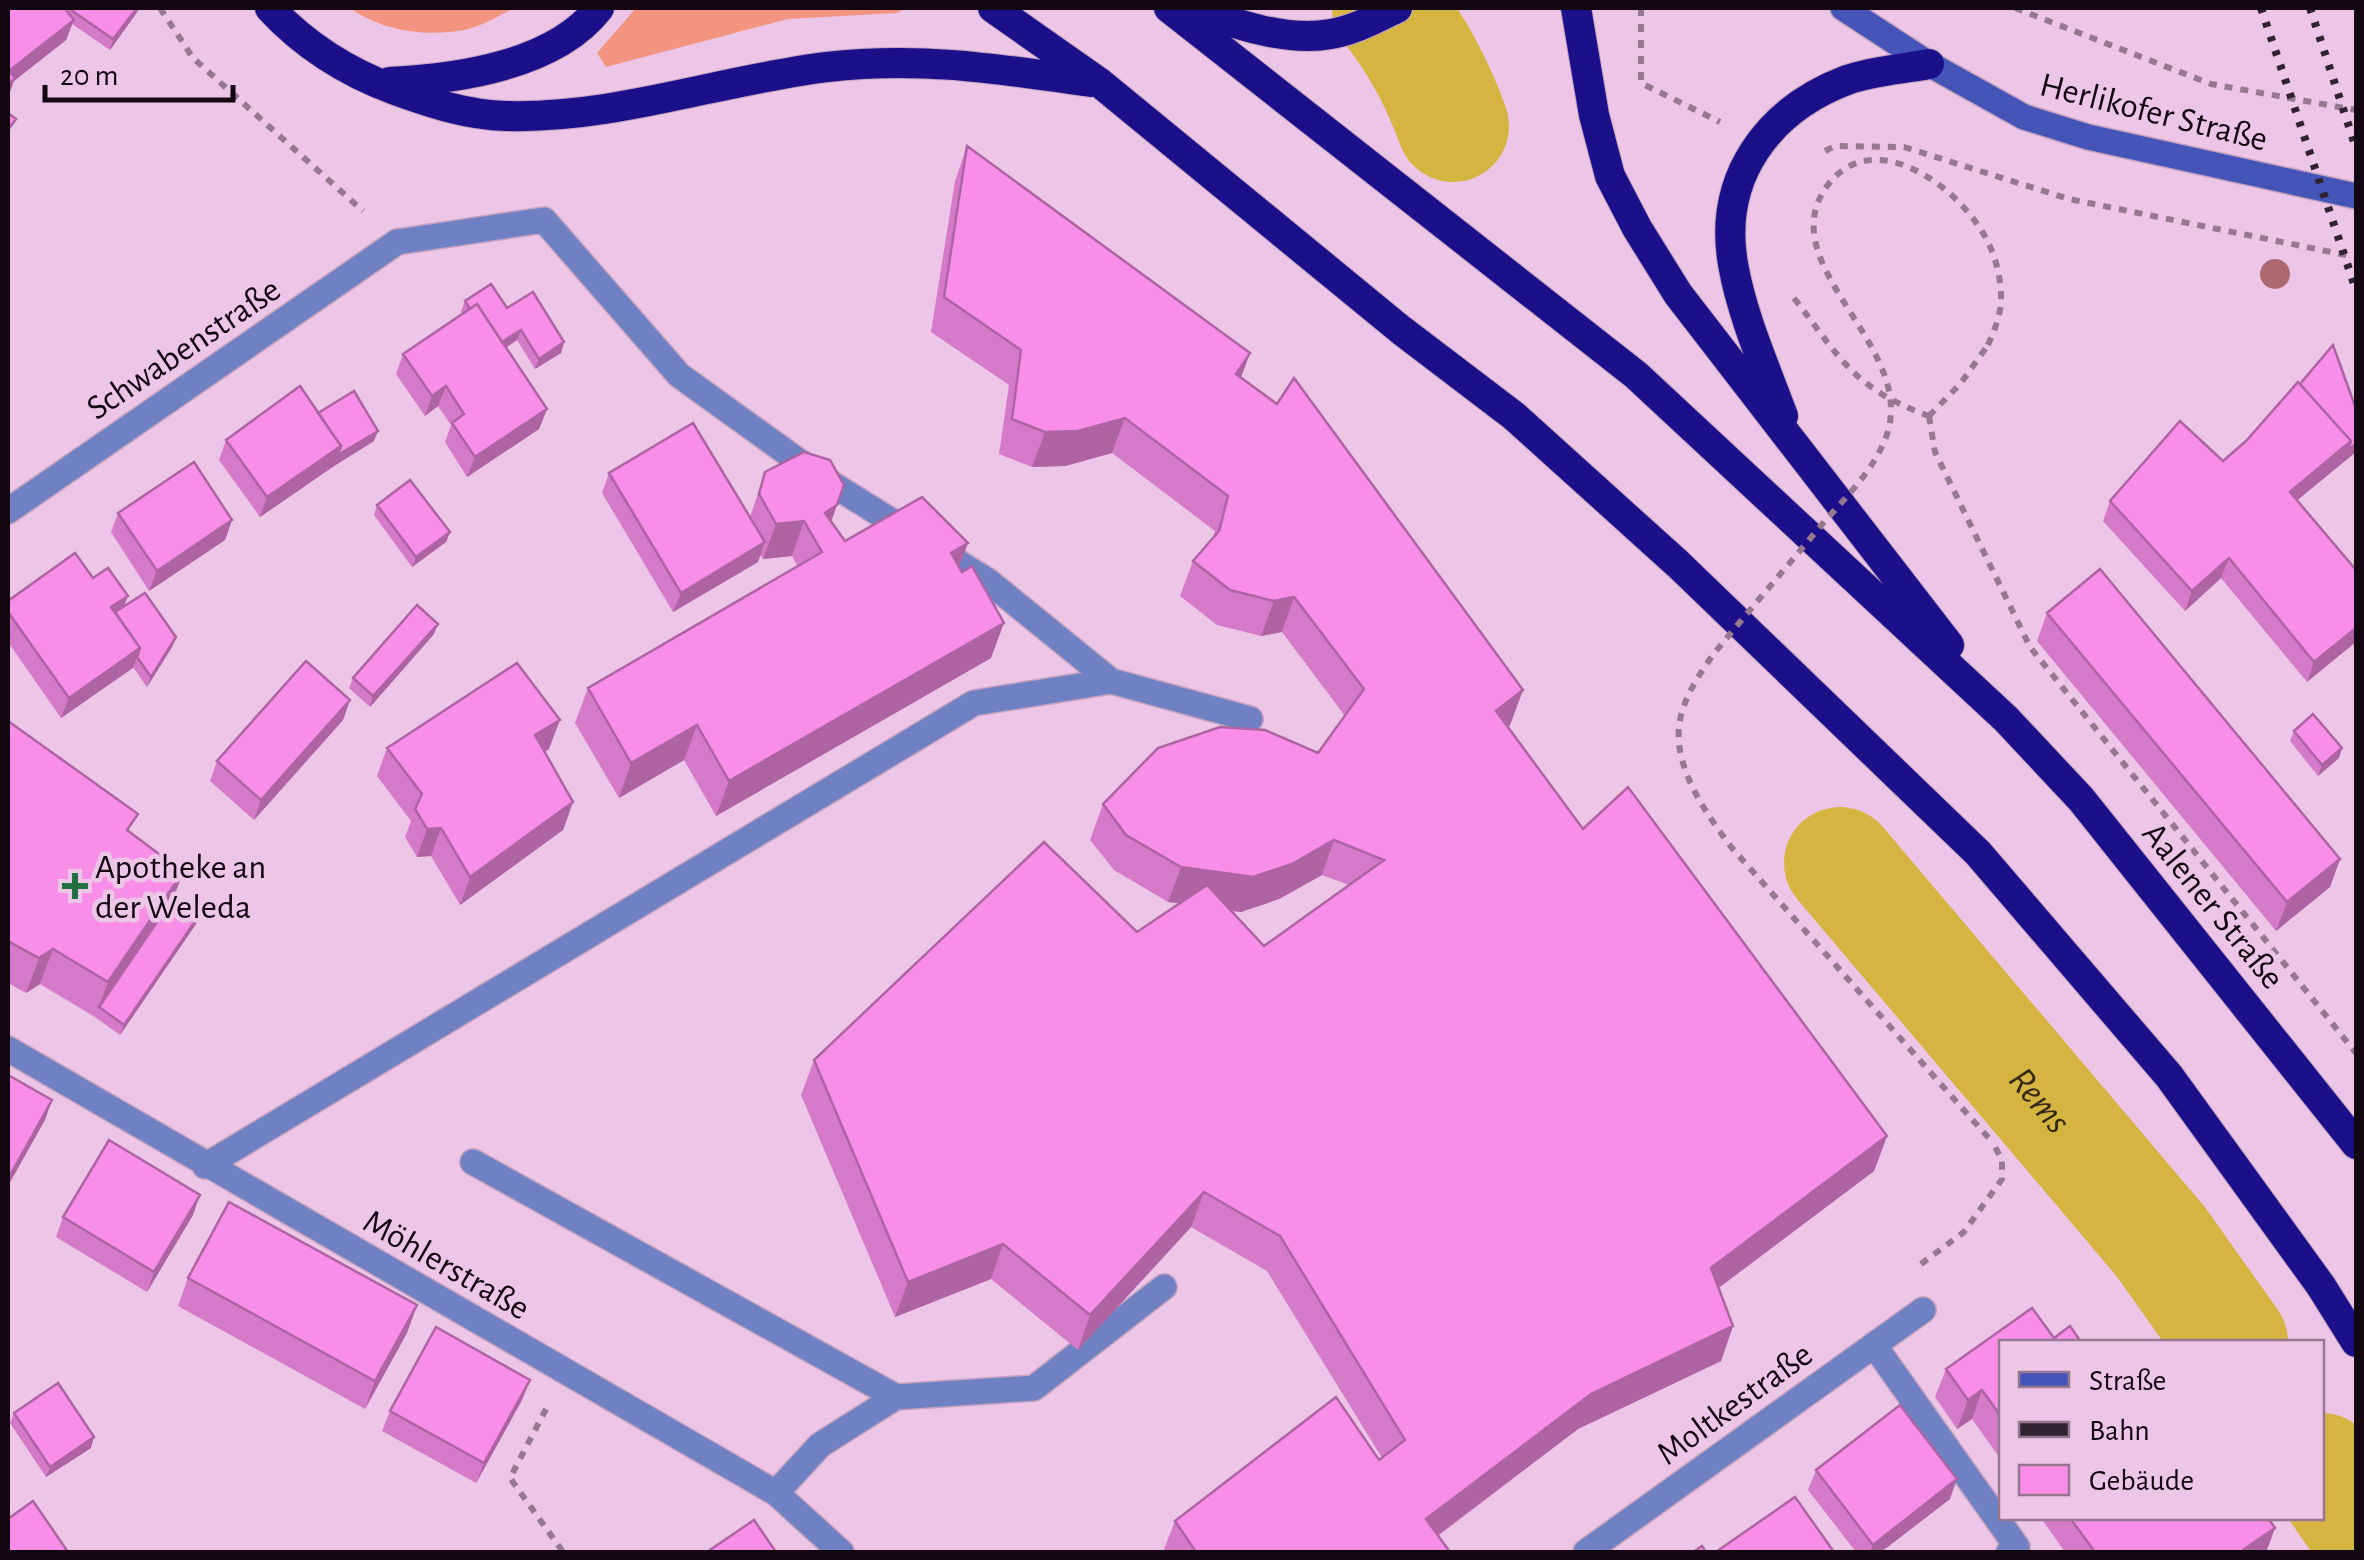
<svg xmlns="http://www.w3.org/2000/svg" width="2364" height="1560" font-family="'Alegreya Sans',sans-serif">
	<style>
		.green { fill: #f29480 }
		.lines { fill: none; stroke-linecap: round; stroke-linejoin: round }
		.river { stroke: #d6b442; stroke-width: 112 }
		.lane-casing { stroke: #c6a3c0; stroke-width: 28 }
		.street-casing { stroke: #c6a3c0; stroke-width: 28 }
		.secondary-casing { stroke: #c6a3c0; stroke-width: 28 }
		.highway-casing { stroke: #c6a3c0; stroke-width: 32 }
		.path { stroke: #967991; stroke-width: 6; stroke-dasharray: 8 8; stroke-linecap: butt }
		.lane { stroke: #7081c3; stroke-width: 25 }
		.street { stroke: #7081c3; stroke-width: 25 }
		.secondary { stroke: #4454b7; stroke-width: 25 }
		.highway { stroke: #1c108a; stroke-width: 30 }
		.rail { stroke: #31222f; stroke-width: 8; stroke-dasharray: 5 10; stroke-linecap: butt }
		.path-bridge { stroke: #967991; stroke-width: 6; stroke-dasharray: 8 8; stroke-linecap: butt }
		.tree { fill: #aa6a70 }
		.wall { fill: #d57ac8; fill-rule: evenodd }
		.shaded-wall { fill: #ae63a2 }
		.building { fill: #f88ee8; stroke: #ae63a2; stroke-width: 2.5 }
		.poi-dot { fill: #21703f; stroke: #edc5e6; stroke-width: 4 }
		.labels { text-anchor: middle; stroke-width: 9; stroke-linejoin: round; paint-order: stroke }
		.street-label { font-size: 35px; fill: #130711; stroke: #edc5e6 }
		.poi-label { font-size: 35px; fill: #130711; stroke: #edc5e6; text-anchor: start }
		.water-label { font-size: 38px; font-style: italic; fill: #322a12; stroke: #edc5e6 }
	</style>
	<rect width="100%" height="100%" fill="#edc5e6"/>
	<path class="green" d="M350,8h165c-16,7 -34,19 -51,22 -37,7 -83,1 -114,-22z
		M636,8h267v2l-7,3 -108,6 -182,48 -9,-14z"/>
	<g class="lines">
		<g class="river">
			<path d="M1388,8c29,36 49,74 65,118"/>
			<path id="s1" d="M1840,863l321,379 71,100"/>
			<path d="M2322,1469l34,49"/>
		</g>
		<g class="lane-casing">
			<path id="lane" d="M397,242l147,-22 135,155 140,101 169,105 123,100 139,38
				M473,1162l423,235
				M205,1166l769,-463 137,-22
				M1874,1345l143,202 -8,5
				M776,1493l44,-48 76,-48 138,-9 130,-101"/>
		</g>
		<g class="street-casing">
			<path id="street" d="M8,511l389,-269
				M8,1049l768,444 65,59
				M1586,1552l337,-242"/>
		</g>
		<g class="secondary-casing">
			<path id="secondary" d="M1843,8l86,56 95,53 64,20 268,59"/>
		</g>
		<g class="highway-casing">
			<path id="highway" d="M270,8c35,38 77,64 125,82 36,13 72,25 111,26 109,3 214,-36 321,-49 93,-11 172,2 264,15
				M993,8l107,75 301,247 113,86 164,148 300,289 191,223 152,210 35,56
				M1169,8l467,367 370,344 75,80 275,345
				M1193,8c41,16 93,34 138,26 24,-4 45,-16 66,-26
				M1576,8l18,107 16,61 27,52 41,66 271,351
				M390,82c68,-3 165,-17 209,-74
				M1783,416c-18,-49 -41,-100 -50,-152 -15,-87 35,-154 114,-184 25,-9 56,-11 82,-16"/>
		</g>
		<path class="path" d="M160,8l33,50 170,153
			M1641,8v75l79,39
			M2015,8l196,76 145,26
			M1825,151l10,-5 69,1 165,52 287,58
			M1794,298c46,60 60,91 135,118
			M1929,416l6,36 95,195 326,406
			M1929,416l32,-33 27,-38
			M1921,1264l43,-32 38,-53v-19l-9,-17
			M546,1409l-36,69 53,74"/>
		<use href="#lane" class="lane"/>
		<use href="#street" class="street"/>
		<use href="#secondary" class="secondary"/>
		<use href="#highway" class="highway"/>
		<path class="rail" d="M2261,8l95,282
			M2310,8l46,140"/>
		<path class="path-bridge" d="M1988,345c7,-16 14,-32 13,-51 -1,-24 -9,-50 -24,-70 -30,-44 -107,-97 -150,-38 -58,80 93,161 59,251 -13,35 -43,63 -67,91 -36,43 -72,85 -107,128 -12,18 -24,35 -30,56 -15,48 23,100 50,136l261,295"/>
	</g>
	<circle class="tree" cx="2275" cy="274" r="15"/>
	<path class="wall" d="M8,8h132l-30,42 -38,-26 -6,16 -52,41z
		M967,146l283,207 -9,24 282,313 -13,35 -2,1 75,103 304,307 -13,35 -155,117 14,38 -12,35 -143,68 -140,107 12,16h-287l12,-31 207,-63 -115,-187 -76,-44 -113,123 -87,-71 -96,38 -94,-222 13,-35 323,-128 43,-29 -12,-1 -54,-32 -24,-30 13,-36 215,-51 27,-37 -63,-84 -21,4 -44,-11 -37,-29 13,-35 20,-24 2,-6 -103,-78 -47,13 -33,1 -33,-13 10,-69 -78,-53 24,-151zM1322,875l27,10 -85,61 -33,-35 10,1 38,-13z
		M465,301l42,7 57,34 -3,11 -26,16 -18,-29 -11,8 41,61 -8,20 -72,48 -22,-35 6,-17 -13,-19 -13,10 -29,-42 7,-20 59,-40 -1,-3z
		M2300,384l44,77 -47,39 59,70 -49,112 -86,-104 -36,33 -82,-90 7,-20 113,-40 23,-20z
		M318,413l56,28 -40,25 -74,51 -41,-57 7,-20z
		M765,472l66,50 14,19 114,25 32,92 -275,158 -32,-56 -65,38 -44,-75 13,-35 210,-121 -6,-11 -29,3 -3,-4 -2,7 -85,50 -71,-119 7,-20 141,44z
		M377,505l73,27 -4,10 -34,25 -38,-52z
		M118,513l114,7 -7,20 -76,51 -38,-59z
		M93,578l35,18 -5,11 53,30 -4,10 -25,40 -14,-20 -72,51 -53,-76v-41z
		M2047,613l293,246 -10,28 -54,44 -239,-290z
		M434,634l-64,73 -21,-19 4,-10z
		M350,700l-7,20 -89,100 -44,-39 7,-20z
		M8,721l123,112 52,39 -9,25 22,27 -76,111 -25,-18 -55,-33 -14,9 -18,-10z
		M2294,731l45,27 -21,18 -28,-35z
		M387,748l162,1 -4,3 28,50 -10,28 -103,75 -29,-49 -14,1 -12,-20 6,-16 -34,-45z
		M193,1215l-46,77 -91,-55 7,-20z
		M188,1278l229,27 -10,28 -42,76 -187,-103z
		M2032,1308l22,30 16,-12 11,16h-79v119l-30,-42 -15,10 -22,-32 11,-28z
		M530,1380l-8,20 -46,83 -94,-52 8,-20z
		M14,1413l77,35 -45,29 -36,-54z
		M1816,1470l134,29 -69,53h-25l-48,-62z
		M2041,1518h227l7,10 -9,24h-201z"/>
	<path class="shaded-wall" d="M137,8h3l-30,42 3,-11z
		M74,20l-8,20 -52,41 -6,17 1,-27z
		M521,330l-4,10 -25,16 3,-10z
		M564,342l-3,11 -26,16 4,-10z
		M1250,353l-13,35 -1,-14z
		M446,386l-8,20 -13,10 7,-20z
		M547,409l-8,20 -72,48 8,-20z
		M1125,418l-13,35 -47,13 -33,1 13,-35z
		M378,431l-4,10 -40,25 4,-11z
		M2351,441l5,3v8l-73,60 7,-20z
		M341,446l-7,20 -74,51 7,-20z
		M837,505l-12,35v-27z
		M232,520l-7,20 -76,51 8,-20z
		M804,521l-12,35 -29,3 13,-35z
		M450,532l-4,10 -34,25 4,-10z
		M765,542l-7,20 -85,50 8,-19z
		M968,543l-13,35 -4,-25z
		M2229,558l-8,20 -36,33 7,-20z
		M128,596l-8,20 -9,6v-15z
		M1294,597l-12,35 -21,4 13,-35z
		M1004,623l-13,35 -275,158 13,-35z
		M438,624l-4,10 -64,73 3,-11z
		M2356,628v14l-49,40 7,-20z
		M176,637l-4,10 -25,40 4,-10z
		M140,648l-7,20 -72,50 8,-20z
		M1523,690l-13,35 -26,21 12,-35z
		M350,700l-7,20 -89,100 7,-20z
		M560,720l-11,29 -24,14 10,-28z
		M697,725l-13,35 -65,38 12,-35z
		M2342,748l-3,10 -21,18 4,-11z
		M573,802l-10,28 -103,75 10,-28z
		M441,828l-10,28 -14,1 10,-28z
		M1334,840l-12,35 -43,24 -38,13 -73,-10 13,-35z
		M2340,859l-10,28 -54,44 11,-29z
		M183,872l-13,35 -71,100 9,-25z
		M200,914l-4,10 -76,111 4,-10z
		M53,949l-13,35 -14,9 13,-35z
		M52,1100l-7,20 -37,66v-7z
		M1887,1136l-13,35 -176,132 13,-35z
		M1204,1192l-13,35 -113,123 12,-35z
		M200,1195l-7,20 -46,77 7,-20z
		M1003,1244l-12,35 -96,38 13,-35z
		M417,1305l-10,28 -42,76 10,-28z
		M1733,1326l-12,35 -143,68 -163,123 11,-33 165,-125z
		M530,1380l-8,20 -46,83 8,-20z
		M1982,1390l-10,29 -15,10 11,-29z
		M94,1437l-3,11 -45,29 4,-10z
		M1957,1479l-7,20 -69,53h-11l3,-7z
		M2275,1528l-9,24h-26z"/>
	<path class="building" d="M8,8h56l10,12 -65,51 6,7 -7,6z
		M68,8h69l-24,31z
		M8,113l8,6 -8,11z
		M967,146l283,207 -14,21 41,30 17,-26 229,312 -27,21 87,118 45,-42 259,349 -176,132 22,58 -142,68 -165,125 24,33h-254l-21,-31 161,-124 43,63 26,-20 -125,-204 -76,-44 -114,123 -87,-71 -95,38 -94,-222 230,-218 93,90 70,-47 57,61 120,-86 -50,-20 -42,24 -39,13 -72,-10 -55,-32 -23,-31 55,-56 62,-21 45,3 53,23 46,-64 -70,-92 -20,4 -44,-11 -37,-29 26,-30 9,-35 -103,-78 -47,13 -33,1 -33,-13 9,-69 -77,-53z
		M491,284l16,24 26,-16 31,50 -25,17 -18,-29 -19,12 -25,-38 -7,5 -5,-8z
		M477,304l70,105 -72,48 -23,-34 12,-9 -18,-28 -14,10 -29,-42z
		M2333,345l23,64v35l-8,6 3,-9 -51,-57z
		M2298,382l53,59 -61,51 66,78v58l-42,34 -85,-104 -37,33 -82,-90 70,-80 43,40 23,-20z
		M300,386l41,60 -74,51 -41,-57z
		M354,391l24,40 -40,24 3,-9 -23,-33z
		M693,423l72,119 -84,51 -72,-120z
		M804,452l26,8 14,25 -7,20 -12,8 20,28 77,-44 46,46 -17,10 11,19 10,-6 32,57 -275,158 -32,-56 -66,38 -43,-75 234,-136 -18,-31 -28,3 -17,-30 6,-22z
		M194,462l38,58 -75,51 -39,-58z
		M410,480l40,52 -34,25 -39,-52z
		M75,553l18,25 15,-10 20,28 -17,11 29,41 -71,50 -61,-86v-11z
		M2100,569l240,290 -53,43 -240,-289z
		M145,593l31,44 -25,40 -14,-20 3,-9 -25,-36z
		M417,605l21,19 -65,72 -20,-18z
		M306,661l44,39 -89,100 -44,-39z
		M517,663l43,57 -25,15 38,67 -103,75 -29,-49 -14,1 -12,-20 7,-15 -35,-46z
		M2313,714l29,34 -20,17 -28,-34z
		M8,721l130,93 -11,16 56,42 -75,110 -55,-33 -14,9 -31,-17z
		M174,897l26,17 -76,111 -25,-18z
		M8,1075l44,25 -44,79z
		M109,1140l91,55 -46,77 -91,-55z
		M229,1202l188,103 -42,76 -187,-103z
		M2032,1308l22,30 16,-12 11,16h-79v76l-20,-28 -14,10 -22,-31z
		M436,1327l94,53 -46,83 -94,-52z
		M58,1383l36,54 -44,30 -36,-54z
		M1900,1405l57,74 -84,66 -57,-75z
		M1795,1497l39,55h-118z
		M33,1501l35,51h-60v-33z
		M2070,1518h198l7,10 -35,24h-145z
		M754,1520l22,32h-69z
		M1702,1546l4,6h-13z"/>
	<path class="poi-dot" d="M70 871h10v10h10v10h-10v10h-10v-10h-10v-10h10z"/>
	<g class="labels">
		<g class="street-label">
			<text transform="translate(2154 111) rotate(14)" y="12">Herlikofer Straße</text>
			<text transform="translate(183 348) rotate(-34)" y="12">Schwabenstraße</text>
			<text transform="translate(2214 905) rotate(51)" y="12">Aalener Straße</text>
			<text transform="translate(447 1264) rotate(30)" y="12">Möhlerstraße</text>
			<text transform="translate(1734 1403) rotate(-36)" y="12">Moltkestraße</text>
		</g>
		<g class="poi-label">
			<text x="95" y="878">Apotheke an<tspan x="95" dy="40">der Weleda</tspan></text>
		</g>
		<g class="water-label">
			<text dy="13" stroke="none"><textPath href="#s1" startOffset="310">Rems</textPath></text>
		</g>
	</g>
	<rect width="2364" height="1560" fill="none" stroke="#130711" stroke-width="20"/>
	<rect x="1999" y="1340" width="325" height="180" fill="#edc5e6" stroke="#967991" stroke-width="2.5"/>
	<rect x="2019" y="1372" width="50" height="15" fill="#4454b7" stroke="#967991" stroke-width="2.5"/>
	<text x="2089" y="1390" font-size="30" fill="#130711">Straße</text>
	<rect x="2019" y="1422" width="50" height="15" fill="#31222f" stroke="#967991" stroke-width="2.5"/>
	<text x="2089" y="1440" font-size="30" fill="#130711">Bahn</text>
	<rect x="2019" y="1465" width="50" height="30" fill="#f88ee8" stroke="#967991" stroke-width="2.5"/>
	<text x="2089" y="1490" font-size="30" fill="#130711">Gebäude</text>
	<path d="M45 85v15h188v-15" fill="none" stroke="#130711" stroke-width="5"/>
	<text x="60" y="85" font-size="30" fill="#130711" stroke="#edc5e6" stroke-width="8" paint-order="stroke">20 m</text>
</svg>
